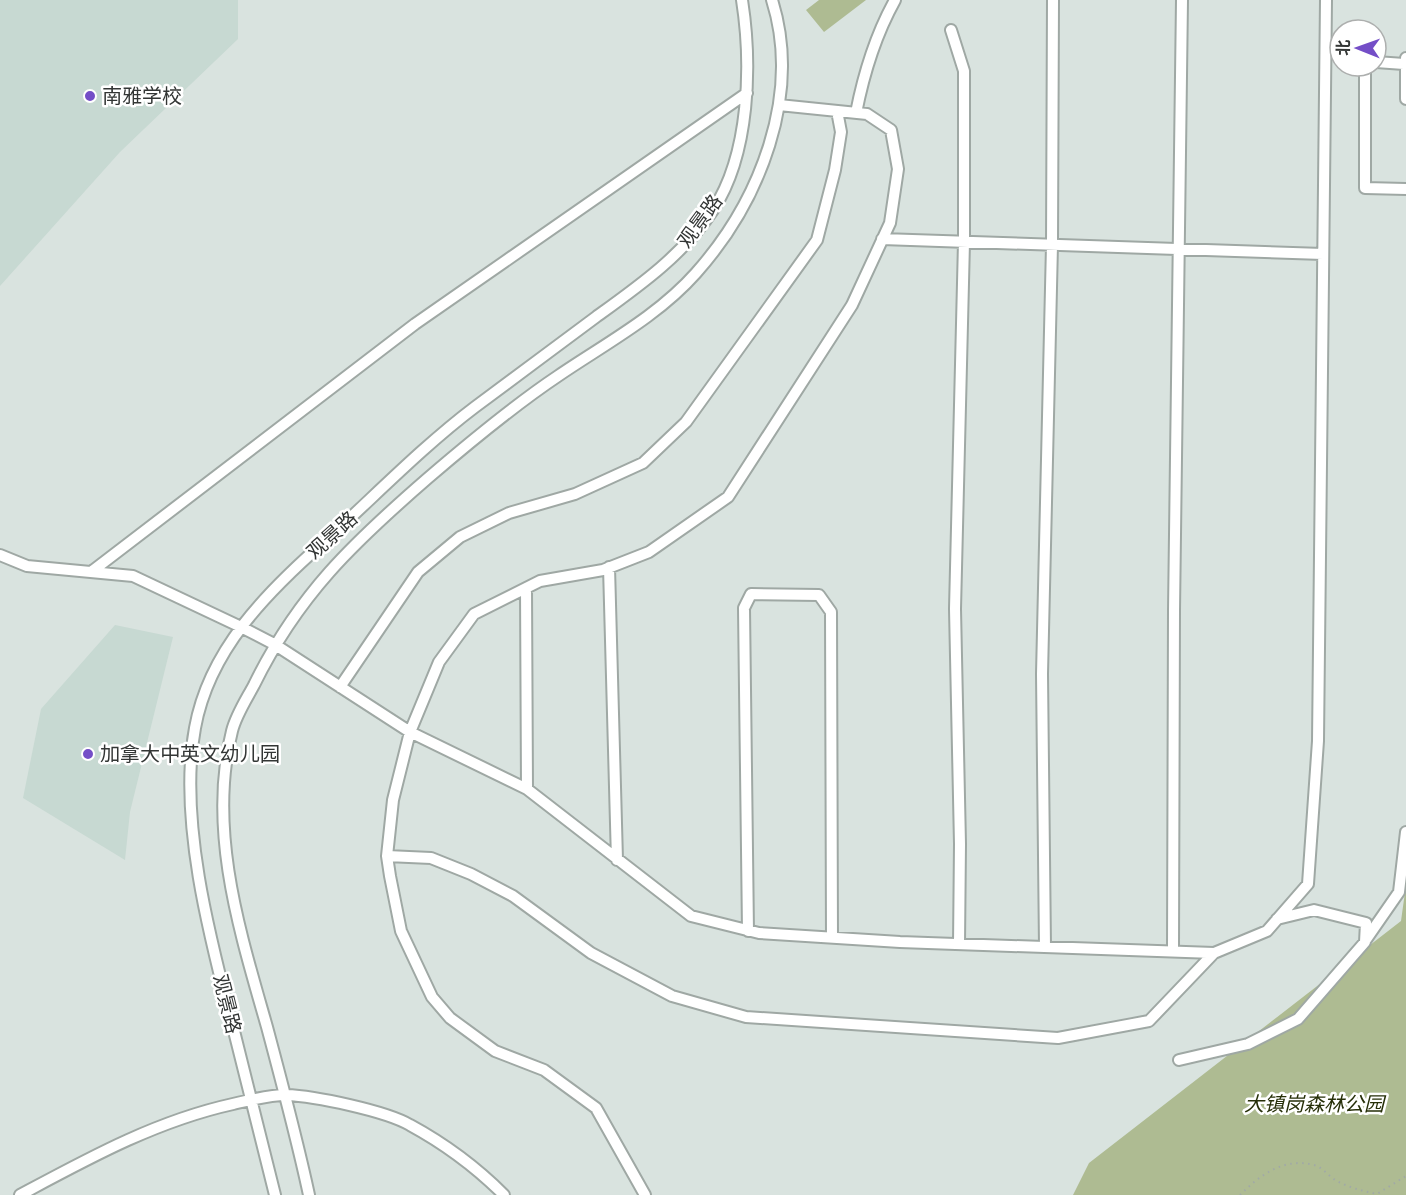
<svg xmlns="http://www.w3.org/2000/svg" width="1406" height="1195" font-family="'Times New Roman','Noto Sans SC',serif">
	<style>
		.built { fill: #c7d9d2 }
		.green { fill: #aebb92 }
		.lines { fill: none; stroke-linecap: round; stroke-linejoin: round }
		.minor-casing { stroke: #9fa8a4; stroke-width: 14 }
		.path { stroke: #a1a9a6; stroke-width: 2; stroke-dasharray: 1.5 4.5; stroke-linecap: butt }
		.minor { stroke: #fff; stroke-width: 10 }
		.poi-dot { fill: #744ec7; stroke: #fff; stroke-width: 2 }
		.labels { text-anchor: middle; stroke-width: 5; stroke-linejoin: round; paint-order: stroke }
		.poi-label { font-size: 20px; fill: #333635; stroke: #fff; text-anchor: start }
		.street-label { font-size: 20px; fill: #333635; stroke: #fff }
		.park-label { font-size: 20px; font-style: italic; fill: #262f08; stroke: #fff }
	</style>
	<rect width="100%" height="100%" fill="#d9e3df"/>
	<path class="built" d="M0,0h238v39l-118,113 -120,134z
		M115,625l58,12 -43,175 -5,48 -102,-62 18,-89z"/>
	<path class="green" d="M819,0h47l-42,32 -18,-22z
		M1406,885v310h-333l16,-32 312,-242z"/>
	<g class="lines">
		<g class="minor-casing">
			<path id="minor" d="M951,30l13,41v171l-9,367 5,235 -1,100
				M1406,58v41
				M1376,62l28,2
				M1365,66v122l41,1
				M856,113c8,-41 19,-77 39,-113
				M882,239l441,15
				M0,555l27,11 106,10 108,51 33,17 136,88 117,57 164,127 68,17 141,9 314,11 53,-22 41,-47 10,-143 8,-741
				M609,567l8,293
				M91,572l324,-248 332,-231
				M526,588l1,201
				M340,687l78,-115 42,-35 49,-24 66,-19 68,-31 43,-41 131,-182 18,-70 6,-38 -4,-21
				M387,856l44,2 40,16 42,22 78,57 81,43 74,21 312,21 91,-17 65,-68
				M748,931l-4,-323 7,-14 68,1 12,17 1,326
				M1365,941l34,-49 7,-60
				M1045,947l-3,-273 10,-429 1,-245
				M1173,951l1,-340 8,-611
				M1179,1060l69,-16 50,-25 67,-77 1,-19 -52,-13 -37,9
				M20,1195c69,-37 136,-74 213,-91 17,-4 36,-9 53,-9 29,1 100,16 124,30 35,19 66,42 94,70
				M275,1195c-14,-56 -28,-112 -42,-168 -23,-88 -55,-209 -38,-299 14,-78 72,-136 129,-186 49,-44 98,-95 151,-135 40,-30 81,-60 121,-90 43,-31 87,-62 117,-107 37,-56 39,-146 29,-210
				M309,1195c-12,-56 -27,-112 -42,-168 -27,-95 -60,-197 -35,-296 4,-16 14,-31 22,-46 44,-90 99,-142 174,-207 42,-36 85,-72 130,-102 47,-32 100,-60 138,-103 64,-72 106,-178 76,-273
				M645,1195l-49,-87 -52,-38 -49,-19 -45,-33 -18,-21 -31,-66 -11,-55 -3,-20 6,-56 17,-68 29,-70 35,-48 66,-33 63,-11 46,-18 79,-55 124,-192 38,-82 8,-54 -7,-39 -24,-16 -88,-9"/>
		</g>
		<path class="path" d="M1240,1195c20,-20 44,-38 74,-30 9,2 15,12 23,16 13,7 26,10 40,13l29,-18"/>
		<use href="#minor" class="minor"/>
	</g>
	<g class="poi-dot">
		<circle cx="90" cy="96" r="6"/>
		<circle cx="88" cy="754" r="6"/>
	</g>
	<g class="labels">
		<g class="poi-label">
			<text x="102" y="103">南雅学校</text>
			<text x="100" y="761">加拿大中英文幼儿园</text>
		</g>
		<g class="street-label">
			<text transform="translate(700 221) rotate(-54)" y="7">观景路</text>
			<text transform="translate(332 535) rotate(-42)" y="7">观景路</text>
			<text transform="translate(227 1004) rotate(76)" y="7">观景路</text>
		</g>
		<g class="park-label">
			<text x="1314" y="1111">大镇岗森林公园</text>
		</g>
	</g>
	<g transform="translate(1358 48) rotate(271)"><circle r="28" fill="#ffffff" stroke="#adafae" stroke-width="1.5"/>
	<path d="M0-4.5L10 22L0 15L-10 22Z" fill="#744ec7"/>
	<text y="-9" font-size="16" font-weight="bold" text-anchor="middle" fill="#333635">北</text>
	</g>
</svg>
